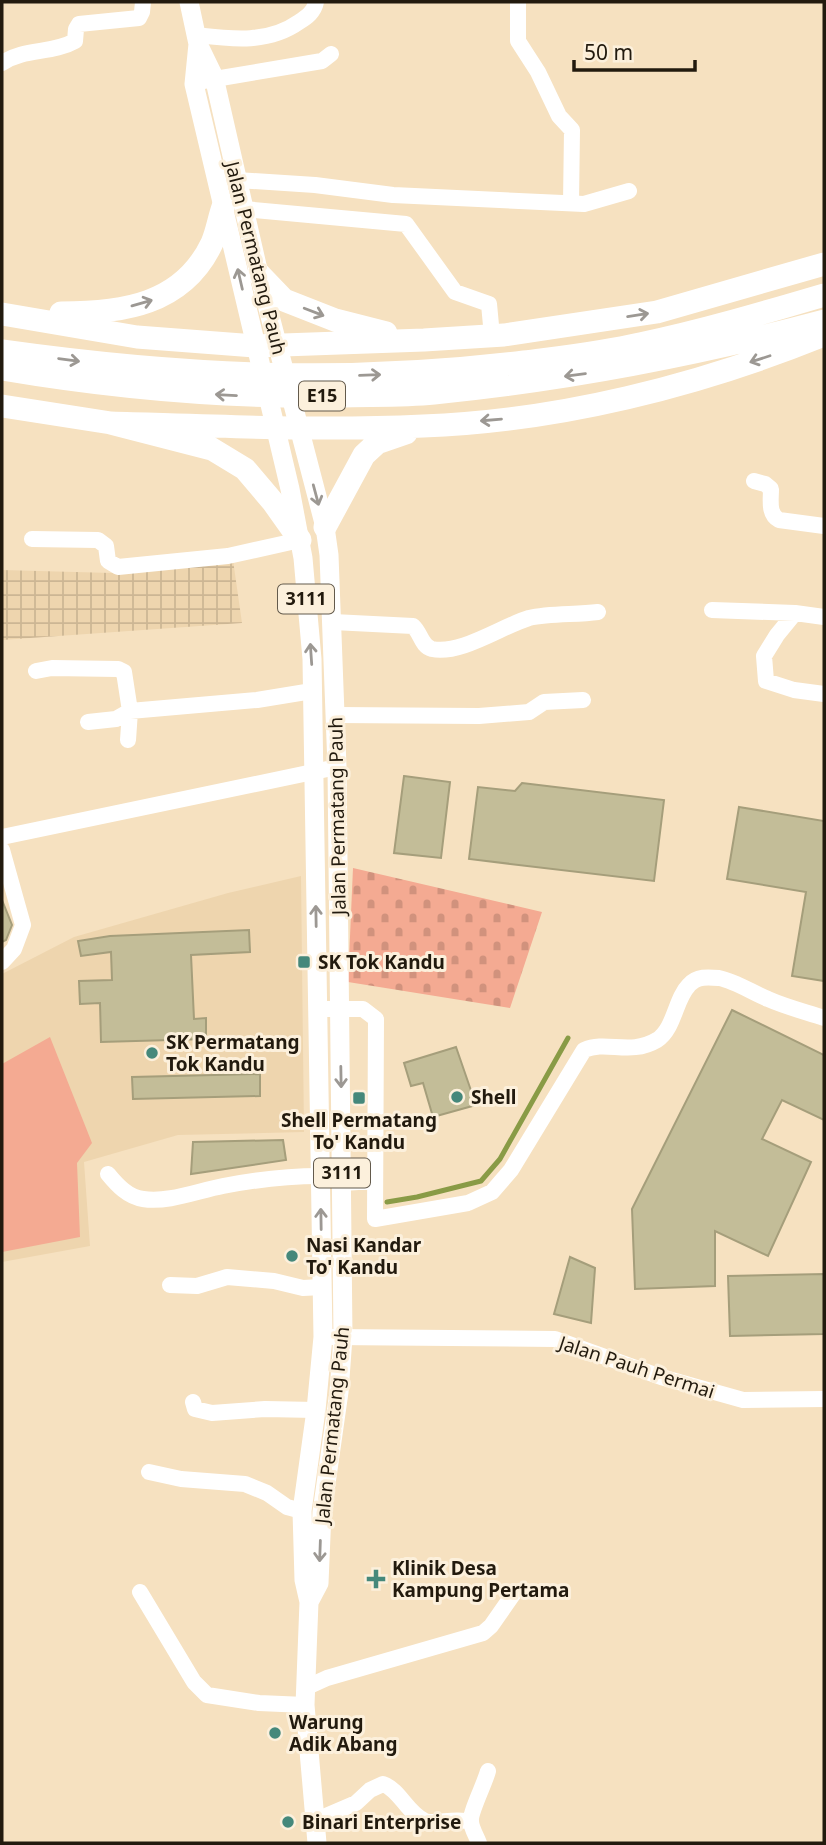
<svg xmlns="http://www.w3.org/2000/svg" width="826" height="1845" font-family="'Noto Sans',sans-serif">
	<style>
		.built { fill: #eed5ae }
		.industrial { fill: url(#industrial-grid) }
		.cemetery { fill: url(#cemetery-stones) }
		.pitch { fill: #f4aa92 }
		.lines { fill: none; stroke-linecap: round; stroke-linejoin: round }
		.stream { stroke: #899b46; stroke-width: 5 }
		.building { fill: #c3bd98; stroke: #a59e7b; stroke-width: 2 }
		.minor { stroke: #fff; stroke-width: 16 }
		.major { stroke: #fff; stroke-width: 19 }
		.highway { stroke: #fff; stroke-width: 23 }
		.oneway { stroke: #9c9893 }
		.poi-dot { fill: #45887b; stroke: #fcf0dc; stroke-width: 2.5 }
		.labels { text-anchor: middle; stroke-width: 6; stroke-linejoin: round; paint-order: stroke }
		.shield { fill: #fcf0dc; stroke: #635a4c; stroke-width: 2 }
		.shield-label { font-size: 18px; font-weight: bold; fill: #221a0e }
		.street-label { font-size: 19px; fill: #221a0e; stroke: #fcf0dc }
		.poi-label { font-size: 19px; font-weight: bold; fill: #221a0e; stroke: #fcf0dc; text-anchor: start }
	</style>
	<defs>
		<pattern id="industrial-grid" width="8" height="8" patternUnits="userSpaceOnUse" patternTransform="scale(1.75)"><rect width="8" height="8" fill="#eed5ae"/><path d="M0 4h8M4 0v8" fill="none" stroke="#ccb694"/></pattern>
		<pattern id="cemetery-stones" width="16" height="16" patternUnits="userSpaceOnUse" patternTransform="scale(1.75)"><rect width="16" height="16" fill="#f4aa92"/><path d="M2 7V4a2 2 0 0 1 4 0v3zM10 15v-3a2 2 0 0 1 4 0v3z" fill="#d1927d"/></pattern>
	</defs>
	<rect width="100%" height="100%" fill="#f6e1c0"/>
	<path class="built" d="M301,876l3,256 -126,3 -94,27 6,84 -88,16v-288l72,-37 154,-44z"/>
	<path class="industrial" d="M233,560l9,63 -240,17v-70l110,3z"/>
	<path class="cemetery" d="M353,868l189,44 -32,96 -162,-26z"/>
	<path class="pitch" d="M50,1037l42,106 -15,20 3,74 -78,15v-188z"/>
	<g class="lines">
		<path class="stream" d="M387,1202l30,-5 64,-16 19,-22 68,-121"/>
	</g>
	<path class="building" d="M404,776l46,6 -9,76 -47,-5z
		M522,783l142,17 -10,81 -185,-22 9,-72 37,4z
		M739,807l85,14v160l-32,-5 14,-84 -79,-13z
		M2,900l10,25 -6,15 -4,2z
		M249,930l1,22 -59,3 3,64 12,-1v21l-105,3 -1,-39 -20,1 -1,-23 33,-1 -1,-28 -30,4 -3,-15 32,-5z
		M732,1010l92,45v65l-42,-20 -20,39 49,23 -43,94 -53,-25v55l-80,3 -3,-80z
		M456,1047l20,58 -43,12 -10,-34 -12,3 -7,-23z
		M260,1074v22l-127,3 -1,-22z
		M283,1140l3,20 -95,14 2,-32z
		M570,1257l25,11 -4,55 -37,-9z
		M824,1274v60l-94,2 -2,-60z"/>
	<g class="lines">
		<path class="minor" d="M518,2v39l20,31 21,44 13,14 -1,73
			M196,35c35,4 72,9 103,-13 8,-5 15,-10 17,-20
			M2,63c23,-15 50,-9 73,-22l1,-12 3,-5 60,-6 3,-6 1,-10
			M203,81l119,-20 9,-7
			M237,180l78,5 78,10 191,9 45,-13
			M244,209l162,15 49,68 34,12 3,32
			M754,481l11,3 6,5c0,11 -3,25 8,31l45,6
			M32,539l66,1 8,6 2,15 10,6 110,-11 72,-16
			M712,610l83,3 29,4
			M795,613l-18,22 -13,21 2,25 28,9 30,4
			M333,622l80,4c8,7 8,20 19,23 29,6 70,-23 97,-31 21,-5 47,-3 69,-6
			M36,671l16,-3 66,1 6,3 6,39 -2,29
			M336,715l143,1 50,-4 15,-10 39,-2
			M88,722l28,-3 14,-8 127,-11 55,-9
			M2,837l335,-70
			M2,850l21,75 -9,24 -12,13
			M317,1009h46l13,10 -1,200 93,-16 24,-11 19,-22 73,-120c23,-10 46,6 73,-10 18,-12 18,-41 32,-55 8,-9 19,-8 30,-7 16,3 34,15 49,21 18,8 38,13 56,19
			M108,1174c9,11 20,23 35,25 25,4 54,-8 80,-13 31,-6 65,-10 97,-10
			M342,1183l33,-2
			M170,1285l27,1 30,-9 47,4 29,7 19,-1
			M332,1337l223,2 106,38 82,23 81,-1
			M193,1402l2,7 17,4 53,-4 51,1
			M149,1472l32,7 64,5 22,9 20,14 15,4
			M140,1592l54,90 13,13 52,8 46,2
			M305,1688l22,-10 156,-45 8,-7 23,-33
			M314,1821l42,-18 14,-13 13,-6c17,6 24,29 42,37 12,4 29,-4 46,1
			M479,1843c-2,-6 -8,-15 -8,-22 -1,-9 14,-38 17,-50"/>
		<path class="major" d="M189,2l9,42 16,33 45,197 66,253 4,28 8,212 6,570 -4,55 -17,120 -3,71 -10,19
			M198,44l-4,40 96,405 13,69 9,101 11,678 -7,73 -14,101 2,69 5,22 -4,103 12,138"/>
		<path class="highway" d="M259,274l25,26 51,20 51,13
			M61,313c61,0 122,-8 151,-70 5,-11 7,-25 11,-36
			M2,314l135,23 118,9 169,-6 80,-5 153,-23 167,-48
			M2,351c179,25 342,33 522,11 39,-5 78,-9 116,-18 62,-13 123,-31 184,-49
			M2,369c112,19 223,29 337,27 31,-1 64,0 95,-3 132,-13 262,-38 390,-72
			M2,406l109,17 101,26 33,20 28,33 27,38
			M111,423c104,3 208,8 312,3 136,-5 275,-40 401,-91
			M325,527l39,-72 13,-12 29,-10"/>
	</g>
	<defs><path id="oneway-shaft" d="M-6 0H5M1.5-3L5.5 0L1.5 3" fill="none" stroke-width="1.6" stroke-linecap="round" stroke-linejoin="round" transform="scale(1.75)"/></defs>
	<g class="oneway">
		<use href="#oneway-shaft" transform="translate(240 279) rotate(-103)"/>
		<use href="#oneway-shaft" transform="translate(142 303) rotate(-16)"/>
		<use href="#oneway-shaft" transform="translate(314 312) rotate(21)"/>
		<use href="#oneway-shaft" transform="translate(638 315) rotate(-9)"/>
		<use href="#oneway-shaft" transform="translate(760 359) rotate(162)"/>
		<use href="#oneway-shaft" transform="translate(69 360) rotate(8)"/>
		<use href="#oneway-shaft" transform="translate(370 375) rotate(-2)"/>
		<use href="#oneway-shaft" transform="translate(575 375) rotate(173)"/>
		<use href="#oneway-shaft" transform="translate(226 395) rotate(-177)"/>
		<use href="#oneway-shaft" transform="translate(491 420) rotate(175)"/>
		<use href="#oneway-shaft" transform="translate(316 495) rotate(75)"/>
		<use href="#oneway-shaft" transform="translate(311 654) rotate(-94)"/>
		<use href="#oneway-shaft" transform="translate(316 916) rotate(-91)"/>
		<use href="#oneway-shaft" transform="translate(341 1077) rotate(89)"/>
		<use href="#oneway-shaft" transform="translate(321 1219) rotate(-91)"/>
		<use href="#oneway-shaft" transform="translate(320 1551) rotate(92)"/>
	</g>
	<g class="poi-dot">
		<rect x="297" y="955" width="14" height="14" rx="3.5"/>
		<circle cx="152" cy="1053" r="7"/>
		<circle cx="457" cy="1097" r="7"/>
		<rect x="352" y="1091" width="14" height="14" rx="3.5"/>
		<circle cx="292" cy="1256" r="7"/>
		<path d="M372.5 1568.5h7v7h7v7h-7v7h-7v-7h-7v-7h7z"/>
		<circle cx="275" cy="1733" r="7"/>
		<circle cx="288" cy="1822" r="7"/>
	</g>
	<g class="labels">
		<g class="shield">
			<rect x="299" y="381.5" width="46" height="29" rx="5"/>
			<rect x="278" y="584.5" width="56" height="29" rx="5"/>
			<rect x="314" y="1158.5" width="56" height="29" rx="5"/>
		</g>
		<g class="shield-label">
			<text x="322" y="402">E15</text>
			<text x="306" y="605">3111</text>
			<text x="342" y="1179">3111</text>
		</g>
		<g class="street-label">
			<text transform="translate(256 258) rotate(76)" y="7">Jalan Permatang Pauh</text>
			<text transform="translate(337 816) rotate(-91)" y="7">Jalan Permatang Pauh</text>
			<text transform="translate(637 1367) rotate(18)" y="7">Jalan Pauh Permai</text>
			<text transform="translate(332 1425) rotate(-84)" y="7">Jalan Permatang Pauh</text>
		</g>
		<g class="poi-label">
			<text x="318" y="969">SK Tok Kandu</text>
			<text x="166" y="1049">SK Permatang<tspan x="166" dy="22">Tok Kandu</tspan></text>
			<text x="471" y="1104">Shell</text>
			<text x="359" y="1127" text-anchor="middle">Shell Permatang<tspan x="359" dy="22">To' Kandu</tspan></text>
			<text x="306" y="1252">Nasi Kandar<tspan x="306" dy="22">To' Kandu</tspan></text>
			<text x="392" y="1575">Klinik Desa<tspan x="392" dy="22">Kampung Pertama</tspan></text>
			<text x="289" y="1729">Warung<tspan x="289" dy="22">Adik Abang</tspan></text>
			<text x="302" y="1829">Binari Enterprise</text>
		</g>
	</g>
	<rect width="826" height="1845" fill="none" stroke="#221a0e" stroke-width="7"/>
	<path d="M574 60v10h121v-10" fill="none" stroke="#221a0e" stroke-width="3.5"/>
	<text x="584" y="60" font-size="21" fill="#221a0e" stroke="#fcf0dc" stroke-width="5" paint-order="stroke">50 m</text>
</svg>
